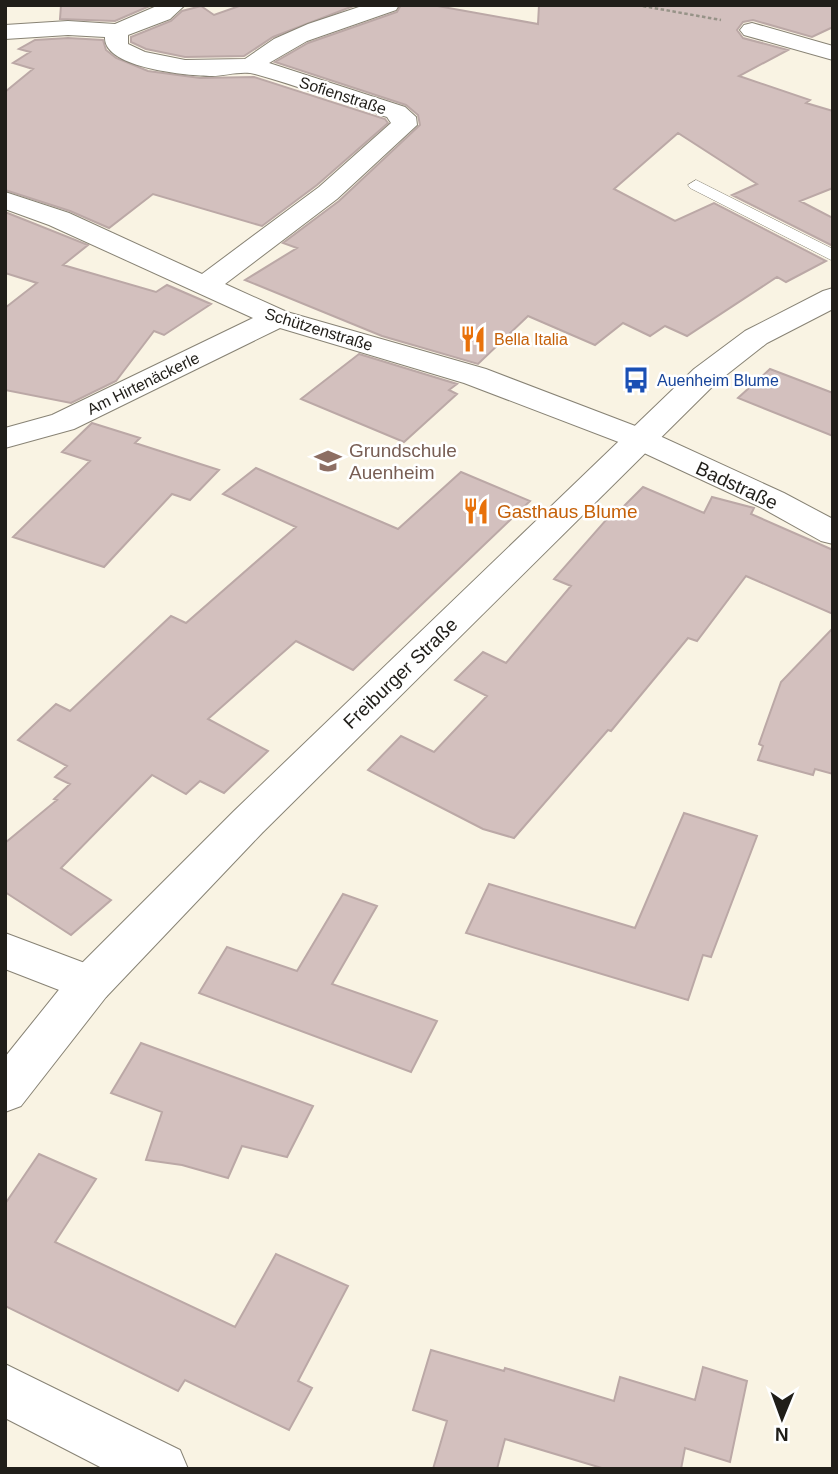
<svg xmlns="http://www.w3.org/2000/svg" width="838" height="1474" font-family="Arial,sans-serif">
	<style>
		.building { fill: #d3c0be; stroke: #bba8a6; stroke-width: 2 }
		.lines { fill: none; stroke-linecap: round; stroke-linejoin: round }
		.service-casing { stroke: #888375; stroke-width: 1 }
		.minor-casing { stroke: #888375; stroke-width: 2 }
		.tertiary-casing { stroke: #888375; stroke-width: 2 }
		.path { stroke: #979388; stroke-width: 2.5; stroke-dasharray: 3.5 2.5; stroke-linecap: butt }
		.service { fill: #fff; fill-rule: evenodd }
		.minor { fill: #fff; fill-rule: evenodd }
		.tertiary { fill: #fff; fill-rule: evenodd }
		.labels { text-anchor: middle; stroke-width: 5; stroke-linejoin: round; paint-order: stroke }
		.far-street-label { font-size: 16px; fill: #201e19; stroke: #fff }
		.far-food-label { font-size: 16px; fill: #c56008; stroke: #fff; text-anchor: start }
		.far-transit-label { font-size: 16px; fill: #164399; stroke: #fff; text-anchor: start }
		.education-label { font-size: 19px; fill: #785e54; stroke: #fff; text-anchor: start }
		.street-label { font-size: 19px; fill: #201e19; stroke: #fff }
		.food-label { font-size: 19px; fill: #c56008; stroke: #fff; text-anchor: start }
	</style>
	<rect width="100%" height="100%" fill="#f9f3e3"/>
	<path class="building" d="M61,5h91l-37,16 -55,-2z
		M242,5h114l-83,32 -29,19 -59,1 -39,-8 -15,-7v-5l40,-16 11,-10 19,-5 13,9z
		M401,5h31l106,19 1,-19h294v22l-21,10 -59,-17 -10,2 -6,8 6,8 45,12 -49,26 71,24 -4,3 27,8v77l-33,13 33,17v28l-101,-51 25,-11 -79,-51 -64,56 61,32 39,-18 112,58 -40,21 -9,-5 -90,59 -22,-10 -15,10 -27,-13 -28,22 -67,-29 -50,48 -96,-28 -137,-56 52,-32 -14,-5 56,-42 81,-76 -2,-10 -12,-10 -131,-43 33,-19 89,-31z
		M68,38l35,2 3,10 10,8 32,13 52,7 54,-1 131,42 3,4 -71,62 -55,41 -109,-32 -44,34 -39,-17 -65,-21v-98l28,-23 -20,-6 17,-11 -11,-3 16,-9z
		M5,212l83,33 -25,20 93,27 11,-7 44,19 -47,31 -10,-4 -38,50 -45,22 -66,-13v-82l32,-25 -32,-10z
		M359,354l98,30 -8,6 8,4 -53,48 -103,-43z
		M770,369l63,24v43l-95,-38z
		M92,423l48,15 -5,5 84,27 -29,30 -18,-6 -68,73 -91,-30 77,-76 -28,-9z
		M256,468l142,61 63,-57 69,29 -177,169 -57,-29 -88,78 60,32 -44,42 -24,-12 -14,13 -34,-19 -91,93 50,32 -40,35 -66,-43v-49l52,-43 -3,-1 16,-15 -15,-7 12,-11 -49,-26 38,-36 14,7 101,-95 15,7 110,-96 -73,-33z
		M643,487l61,26 8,-16 42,11 -3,6 82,36v64l-87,-38 -49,65 -9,-3 -77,93 -3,-1 -94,108 -31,-9 -115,-59 33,-34 33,16 53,-56 -32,-16 28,-28 23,11 65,-77 -17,-7 59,-67 4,1z
		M833,628v146l-18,-5 -2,6 -55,-15 5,-14 -4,-2 22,-62z
		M684,813l73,23 -46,121 -8,-2 -15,45 -222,-67 23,-49 146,44z
		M343,894l34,12 -45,78 105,37 -26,51 -212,-79 28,-46 70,24z
		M141,1043l172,63 -26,51 -45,-11 -14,32 -46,-13 -36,-5 16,-48 -51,-19z
		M39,1154l57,25 -41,63 180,85 41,-73 72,32 -50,95 14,7 -23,42 -104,-50 -7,11 -173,-85v-102z
		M431,1350l73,21 1,-3 109,33 6,-24 75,23 8,-33 44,14 -17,81 -45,-14 -4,21h-76l-100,-30 -8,30h-64l14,-48 -34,-11z"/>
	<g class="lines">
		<g class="service-casing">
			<path id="service" d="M696,180l137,69v12l-143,-73 -2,-3z"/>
		</g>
		<g class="minor-casing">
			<path id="minor" d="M159,5h26l-15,14 -42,16v9l17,8 40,8 60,-1 29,-20 34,-15 57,-19h34l-3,5 -89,31 -38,22 136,44 11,10 1,8 -80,74 -112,85 62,28 199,57 165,63 133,61 49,26v25l-12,-3 -61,-34 -131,-61 -165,-63 -184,-55 -206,101 -69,19v-20l47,-13 201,-97 -204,-93 -44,-16v-17l64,21 133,61 117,-87 72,-64 -4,-6c-44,-14 -88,-31 -132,-43 -13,-4 -30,2 -43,2 -24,0 -109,-8 -107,-39l-37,-2 -63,4v-14l63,-4 47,3z
				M752,23l81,23v14l-89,-25 -4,-5 4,-5z
				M5,933l101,38 6,13 -6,13 -16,5 -85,-33z
				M5,1364l175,86 8,19h-84l-99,-51z"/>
		</g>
		<g class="tertiary-casing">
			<path id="tertiary" d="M833,288v21l-66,34 -51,40 -454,450 -156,164 -85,109 -16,6v-55l69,-86 160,-160 460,-442 51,-38 78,-40z"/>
		</g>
		<path class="path" d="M637,5l84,15"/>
		<use href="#service" class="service"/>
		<use href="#minor" class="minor"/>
		<use href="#tertiary" class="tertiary"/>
	</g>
	<defs>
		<g id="restaurant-bare" transform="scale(2.1)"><path d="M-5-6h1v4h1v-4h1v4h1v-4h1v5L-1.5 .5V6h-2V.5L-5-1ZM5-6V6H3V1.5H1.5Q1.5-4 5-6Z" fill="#e8710a" stroke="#fff" stroke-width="2.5" paint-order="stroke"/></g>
		<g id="bus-bare" transform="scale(2.1)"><path d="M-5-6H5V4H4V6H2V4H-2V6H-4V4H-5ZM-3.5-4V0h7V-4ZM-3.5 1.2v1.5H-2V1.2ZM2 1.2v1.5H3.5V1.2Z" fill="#1a4fb4" stroke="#fff" stroke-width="2.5" paint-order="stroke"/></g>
		<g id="school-bare" transform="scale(2.1)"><path d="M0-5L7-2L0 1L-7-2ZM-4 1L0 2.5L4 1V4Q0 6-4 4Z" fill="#8d6e63" stroke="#fff" stroke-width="2.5" paint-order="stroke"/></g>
	</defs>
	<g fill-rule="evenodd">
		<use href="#restaurant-bare" x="473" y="339"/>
		<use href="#bus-bare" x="636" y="380"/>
		<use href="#school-bare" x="328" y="461"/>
		<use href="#restaurant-bare" x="476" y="511"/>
	</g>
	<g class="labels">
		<g class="far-street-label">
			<text transform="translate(343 95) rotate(18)" y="6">Sofienstraße</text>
			<text transform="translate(319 329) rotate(17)" y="6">Schützenstraße</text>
			<text transform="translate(143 383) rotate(-26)" y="6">Am Hirtenäckerle</text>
		</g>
		<g class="far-food-label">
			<text x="494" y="345">Bella Italia</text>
		</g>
		<g class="far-transit-label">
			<text x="657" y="386">Auenheim Blume</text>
		</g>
		<g class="education-label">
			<text x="349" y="457">Grundschule<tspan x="349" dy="22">Auenheim</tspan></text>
		</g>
		<g class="street-label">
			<text transform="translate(737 485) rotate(25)" y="7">Badstraße</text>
			<text transform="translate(400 673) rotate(-44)" y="7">Freiburger Straße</text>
		</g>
		<g class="food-label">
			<text x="497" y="518">Gasthaus Blume</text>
		</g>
	</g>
	<rect width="838" height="1474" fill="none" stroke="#201e19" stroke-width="14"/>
	<g transform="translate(782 1418) rotate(181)" stroke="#ffffff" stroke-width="5" paint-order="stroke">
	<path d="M0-5L12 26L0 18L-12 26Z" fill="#201e19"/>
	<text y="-10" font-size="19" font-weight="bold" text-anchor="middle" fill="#201e19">N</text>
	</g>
</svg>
